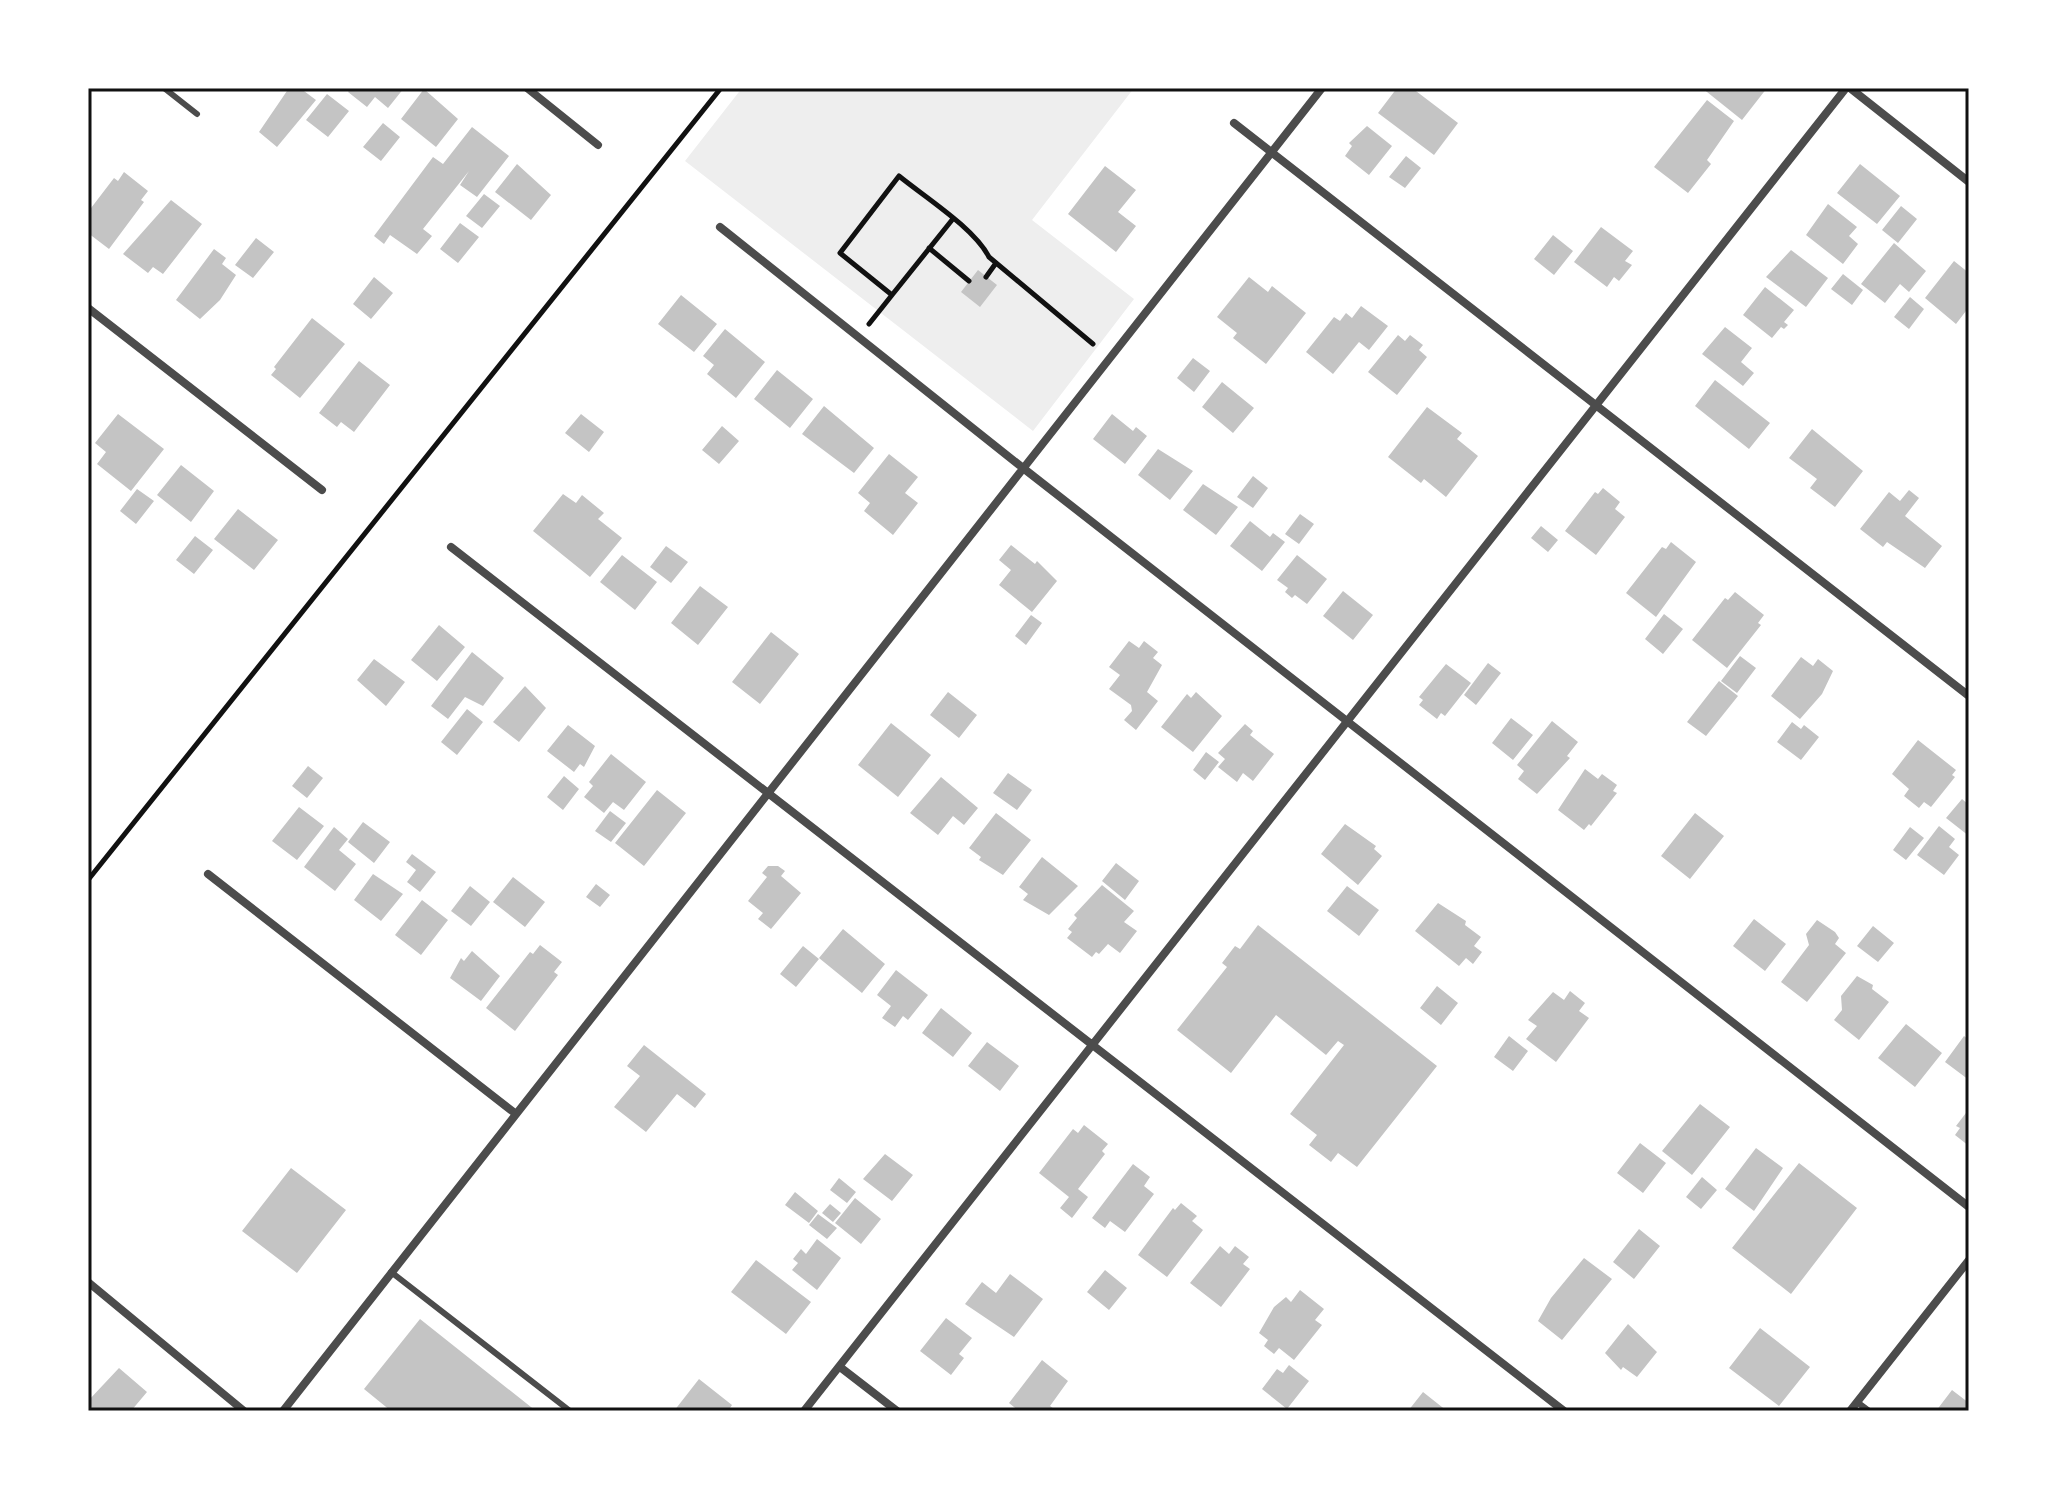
<svg xmlns="http://www.w3.org/2000/svg" width="2057" height="1499" font-family="'Fira Sans',sans-serif">
	<style>
		.green { fill: #eee }
		.building { fill: #c4c4c4 }
		.lines { fill: none; stroke-linecap: round; stroke-linejoin: round }
		.path { stroke: #111; stroke-width: 5 }
		.service { stroke: #4c4c4c; stroke-width: 6 }
		.minor { stroke: #4c4c4c; stroke-width: 8 }
		.neatline { fill: none; stroke: #111; stroke-width: 3 }
	</style>
	<rect width="100%" height="100%" fill="#fff"/>
	<path class="green" d="M742,88h392l-102,132 102,79 -101,132 -348,-270z"/>
	<path class="building" d="M289,88h11l16,12 -39,47 -18,-15z
		M351,88h53l-16,20 -13,-11 -8,10 -19,-15z
		M1397,88h15l46,35 -24,32 -56,-42z
		M1702,88h65l-25,32z
		M424,89l34,30 -22,28 -35,-28z
		M327,94l22,17 -21,26 -22,-17z
		M1707,100l27,21 -27,39 4,4 -23,29 -34,-26z
		M383,123l17,14 -19,24 -18,-14z
		M1367,126l25,20 -23,29 -24,-19 7,-10 -3,-3z
		M472,127l37,29 -32,41 -17,-12 9,-14 -46,58 9,7 -15,18 -27,-19 -6,9 -10,-8 59,-79 10,7z
		M1406,156l15,12 -16,20 -16,-11z
		M517,164l34,31 -20,25 -36,-28z
		M1860,164l40,32 -23,28 -40,-31z
		M1105,166l31,24 -18,22 18,14 -20,26 -48,-38z
		M124,172l24,19 -7,9 3,2 -35,47 -21,-16v-21l26,-34 4,3z
		M484,194l16,12 -18,22 -16,-12z
		M171,200l31,24 -39,50 -10,-7 -5,6 -25,-19z
		M1828,204l29,23 -8,9 9,8 -15,20 -37,-29z
		M1901,206l16,13 -19,24 -16,-13z
		M460,223l19,14 -21,26 -18,-14z
		M1601,227l32,24 -8,10 7,4 -13,16 -5,-4 -7,10 -33,-25z
		M1553,235l20,16 -19,24 -20,-16z
		M256,238l18,14 -21,26 -18,-13z
		M1894,243l32,28 -17,21 -9,-8 -15,19 -24,-19z
		M214,249l12,9 -4,6 14,11 -16,25 -20,19 -24,-19z
		M1791,250l37,28 -22,29 -40,-30z
		M1954,261l15,12v34l-13,17 -31,-26z
		M978,270l19,15 -17,22 -19,-15z
		M1843,274l20,16 -11,15 -21,-16z
		M374,277l19,16 -22,26 -18,-15z
		M1249,277l19,15 4,-6 34,27 -40,51 -33,-26 4,-5 -20,-16z
		M1765,287l29,23 -10,12 4,3 -4,4 -3,-2 -9,11 -29,-23z
		M681,295l36,29 -23,28 -36,-28z
		M1910,297l14,12 -15,20 -15,-12z
		M1361,306l27,20 -19,24 -10,-8 -26,32 -27,-22 28,-35 6,4 6,-8 6,5z
		M312,318l33,26 -45,54 -29,-23 5,-6 -2,-2z
		M1725,327l27,21 -11,14 13,11 -11,13 -41,-32z
		M725,329l40,33 -29,36 -29,-24 7,-9 -11,-9z
		M1398,335l7,6 5,-6 13,10 -4,5 8,7 -30,38 -29,-23z
		M1193,358l17,13 -16,21 -17,-14z
		M359,361l31,24 -36,47 -13,-10 -4,5 -18,-14z
		M777,370l36,29 -23,29 -36,-29z
		M1715,380l55,43 -21,26 -54,-43z
		M1222,382l32,26 -21,25 -31,-26z
		M824,406l50,42 -20,25 -52,-39z
		M1427,407l35,26 -5,6 21,17 -32,41 -22,-18 -3,4 -33,-26z
		M118,414l46,35 -33,42 -34,-27 9,-12 -11,-9z
		M581,414l23,18 -15,20 -24,-19z
		M1112,414l21,17 3,-4 11,9 -22,28 -32,-25z
		M722,426l17,15 -20,23 -17,-14z
		M1812,429l51,42 -28,36 -25,-19 7,-9 -28,-21z
		M1158,449l35,22 -23,29 -32,-25z
		M889,454l29,23 -13,16 13,10 -25,32 -29,-24 6,-8 -12,-10z
		M181,465l33,26 -23,31 -34,-27z
		M1253,476l15,12 -15,20 -16,-11z
		M1203,484l35,23 -22,28 -33,-25z
		M1603,488l17,14 -5,7 10,8 -29,38 -31,-24 30,-39 3,2z
		M137,489l17,12 -18,23 -16,-13z
		M1909,490l10,8 -14,18 37,30 -17,22 -38,-26 -4,5 -23,-18 29,-37 11,9z
		M563,494l13,9 6,-8 22,18 -6,6 24,19 -32,39 -57,-46z
		M238,509l40,31 -24,30 -40,-31z
		M1300,514l14,10 -15,20 -14,-10z
		M1250,521l20,16 3,-4 12,9 -23,29 -32,-25z
		M1541,526l17,14 -10,12 -17,-14z
		M195,536l18,14 -19,24 -18,-14z
		M1671,542l25,20 -40,55 -30,-24 36,-46 4,2z
		M1011,545l24,19 2,-3 20,20 -25,31 -33,-27 12,-15 -12,-10z
		M666,546l22,16 -17,21 -21,-16z
		M622,555l35,27 -22,28 -35,-28z
		M1297,555l30,24 -20,25 -12,-9 -3,3 -7,-6 3,-4 -11,-8z
		M700,586l28,21 -30,38 -27,-22z
		M1343,591l30,24 -20,25 -30,-24z
		M1735,592l29,23 -6,8 3,2 -34,43 -35,-28 33,-42 3,2z
		M1664,614l19,15 -20,25 -18,-15z
		M1031,615l11,8 -16,22 -11,-9z
		M439,625l26,22 -28,34 -26,-21z
		M771,632l28,22 -39,50 -28,-22z
		M1129,641l10,7 5,-7 14,11 -5,6 9,7 -15,27 11,9 -22,29 -12,-10 8,-9 -1,-6 -22,-16 11,-14 -11,-8z
		M472,652l32,26 -21,28 -18,-9 -17,22 -17,-13z
		M1740,656l16,12 -19,25 -16,-12z
		M1801,657l12,9 5,-7 15,12 -11,23 -22,25 -29,-23z
		M374,659l31,23 -19,24 -29,-26z
		M1488,663l13,10 -25,32 -12,-10z
		M1446,664l25,19 -26,33 -4,-3 -4,6 -18,-14 4,-5 -4,-3z
		M1719,681l19,15 -32,40 -19,-14z
		M525,686l21,22 -27,34 -26,-20z
		M948,692l29,23 -18,23 -29,-23z
		M1196,692l26,24 -29,36 -32,-25 26,-33 4,4z
		M467,709l16,13 -26,33 -16,-13z
		M1511,718l22,17 -20,25 -21,-17z
		M1552,721l26,21 -11,14 3,2 -33,36 -19,-15 6,-8 -7,-6z
		M1792,722l9,7 3,-4 15,12 -18,23 -24,-18z
		M891,723l40,32 -33,42 -40,-32z
		M1245,724l8,7 -3,4 24,19 -21,27 -10,-8 -6,9 -19,-15 7,-8 -7,-6z
		M568,725l27,21 -11,21 -4,-3 -6,8 -27,-21z
		M1918,740l38,30 -4,5 3,2 -24,30 -7,-5 -5,6 -15,-12 5,-7 -17,-15z
		M1206,752l13,10 -14,18 -12,-10z
		M611,754l35,28 -22,28 -11,-8 -9,11 -20,-16 9,-11 -4,-4z
		M308,766l15,12 -16,20 -15,-12z
		M1585,769l13,10 4,-5 15,11 -4,6 4,2 -26,33 -2,-2 -5,6 -26,-20z
		M1008,773l24,17 -15,20 -24,-17z
		M564,776l15,13 -16,21 -16,-13z
		M941,777l37,31 -14,17 -11,-9 -15,19 -28,-22z
		M657,790l29,23 -42,53 -29,-23z
		M1962,799l7,6v31l-23,-18z
		M299,807l25,19 -27,34 -25,-19z
		M610,811l16,12 -15,19 -16,-11z
		M996,813l35,27 -28,35 -24,-15 2,-3 -12,-9z
		M1695,813l29,23 -34,43 -29,-23z
		M363,822l27,20 -16,21 -26,-21z
		M1345,824l31,22 -2,3 8,7 -24,29 -37,-31z
		M1939,826l16,13 -6,8 10,8 -15,20 -27,-20z
		M334,827l14,12 -9,11 17,14 -21,27 -31,-24z
		M1910,827l14,11 -18,22 -13,-10z
		M412,854l24,18 -16,20 -13,-10 9,-12 -10,-8z
		M1042,857l36,29 -29,29 -26,-15 5,-6 -9,-7z
		M1116,863l23,18 -14,19 -23,-19z
		M768,866h10l7,5 -4,5 20,17 -30,36 -13,-10 5,-6 -15,-12 19,-24 -5,-4z
		M373,874l30,20 -22,27 -27,-21z
		M513,877l32,25 -20,25 -32,-25z
		M596,884l14,11 -10,12 -14,-10z
		M1102,885l32,26 -10,11 13,9 -17,22 -12,-9 -9,10 -3,-2 -4,5 -25,-19 5,-6 -4,-3 9,-11 -3,-3z
		M470,886l20,16 -19,24 -20,-15z
		M1347,886l32,24 -20,26 -32,-25z
		M422,900l26,20 -27,35 -26,-20z
		M1438,903l28,18 -1,4 16,12 -7,9 8,6 -9,12 -7,-6 -7,8 -44,-35z
		M1754,919l32,25 -21,27 -32,-25z
		M1817,920l18,12 4,6 -4,6 11,9 -39,49 -26,-20 28,-37 -3,-11z
		M1258,925l179,141 -80,101 -19,-14 -7,9 -22,-17 8,-10 -27,-21 54,-69 -6,-4 -12,14 -50,-40 -45,58 -54,-43 50,-63 -5,-4 13,-17 5,3z
		M1873,926l21,17 -16,19 -21,-16z
		M843,929l42,35 -23,29 -43,-35z
		M540,945l22,17 -8,10 4,3 -43,56 -29,-23 44,-56 3,2z
		M803,946l16,13 -23,28 -16,-13z
		M472,951l28,25 -19,25 -31,-23 11,-20 3,3z
		M896,970l32,25 -20,25 -5,-4 -8,11 -13,-9 9,-12 -14,-11z
		M1857,976l16,9 -1,4 17,13 -30,38 -25,-20 8,-10 -1,-14z
		M1437,986l21,17 -17,22 -21,-17z
		M1570,991l15,12 -6,8 10,7 -33,44 -30,-23 11,-13 -9,-6 25,-28 11,8z
		M941,1008l31,25 -19,24 -31,-24z
		M1906,1024l36,29 -27,34 -37,-29z
		M1509,1036l19,15 -15,20 -19,-14z
		M1964,1036l5,4v40l-24,-18z
		M987,1042l32,24 -19,25 -32,-25z
		M644,1045l62,49 -11,14 -18,-14 -31,38 -32,-25 26,-31 -13,-10z
		M1700,1104l30,23 -38,48 -30,-24z
		M1969,1109v37l-14,-11 5,-7 -4,-2z
		M1084,1125l24,19 -6,7 3,3 -27,35 10,8 -16,21 -12,-10 9,-11 -30,-24 34,-44 5,4z
		M1640,1143l26,20 -23,30 -26,-20z
		M1756,1148l27,20 -29,43 -29,-22z
		M885,1154l28,21 -21,26 -29,-22z
		M1799,1163l58,45 -66,86 -59,-46z
		M1133,1164l17,13 -6,9 10,8 -29,38 -15,-11 -5,7 -13,-10z
		M291,1168l55,42 -49,63 -55,-42z
		M1702,1177l15,13 -16,19 -15,-12z
		M839,1178l17,14 -9,11 -17,-13z
		M795,1192l23,19 -9,12 -24,-18z
		M855,1198l26,21 -20,25 -26,-21z
		M1181,1203l16,13 -5,5 11,9 -36,47 -29,-22 35,-47 2,2z
		M830,1204l11,9 -8,9 -11,-9z
		M818,1214l19,14 -10,11 -18,-14z
		M1639,1229l21,17 -26,33 -21,-17z
		M817,1239l24,19 -24,32 -25,-20 6,-7 -5,-4 8,-10 5,5z
		M1220,1246l9,8 6,-8 14,11 -6,7 7,5 -29,38 -31,-24z
		M1584,1258l28,21 -50,61 -24,-19 13,-23z
		M756,1260l55,42 -25,32 -55,-42z
		M1105,1270l22,18 -18,22 -22,-18z
		M1010,1274l33,25 -29,38 -49,-33 17,-22 14,11z
		M1300,1290l24,19 -9,11 7,5 -28,35 -15,-12 -5,6 -10,-8 4,-6 -9,-7 15,-26 12,-10 5,5z
		M946,1318l26,20 -13,16 5,4 -13,17 -31,-24z
		M420,1319l116,92h-145l-27,-22z
		M1628,1324l29,28 -20,25 -14,-10 -2,3 -16,-17z
		M1760,1328l50,39 -31,39 -50,-38z
		M1042,1360l26,21 -18,25 7,5h-38l-10,-8z
		M1289,1365l20,16 -22,28 -25,-20 15,-20 6,4z
		M119,1368l28,24 -16,19h-38l-5,-10z
		M699,1379l33,26 -4,6h-54z
		M1952,1390l17,13v8h-33z
		M1423,1392l24,19h-39z"/>
	<g class="lines">
		<path class="path" d="M952,220l-60,75 -52,-42 59,-77c27,22 75,52 90,81l104,87
			M929,248l40,33
			M986,277l10,-14
			M869,324l23,-29
			M88,880l633,-792"/>
		<path class="service" d="M164,88l33,26
			M391,1272l179,139
			M1857,1402l12,9"/>
		<path class="minor" d="M527,88l71,57
			M1850,88l119,94
			M1234,123l735,573
			M720,227l303,241 946,739
			M88,308l234,182
			M451,547l1113,864
			M208,874l308,240
			M88,1282l156,129
			M840,1367l57,44
			M283,1411l1039,-1323
			M804,1411l1042,-1323
			M1850,1411l119,-151"/>
	</g>
	<rect width="2057" height="1499" fill="none" stroke="#ffffff" stroke-width="180"/>
	<rect x="90" y="90" width="1877" height="1319" class="neatline"/>
</svg>
